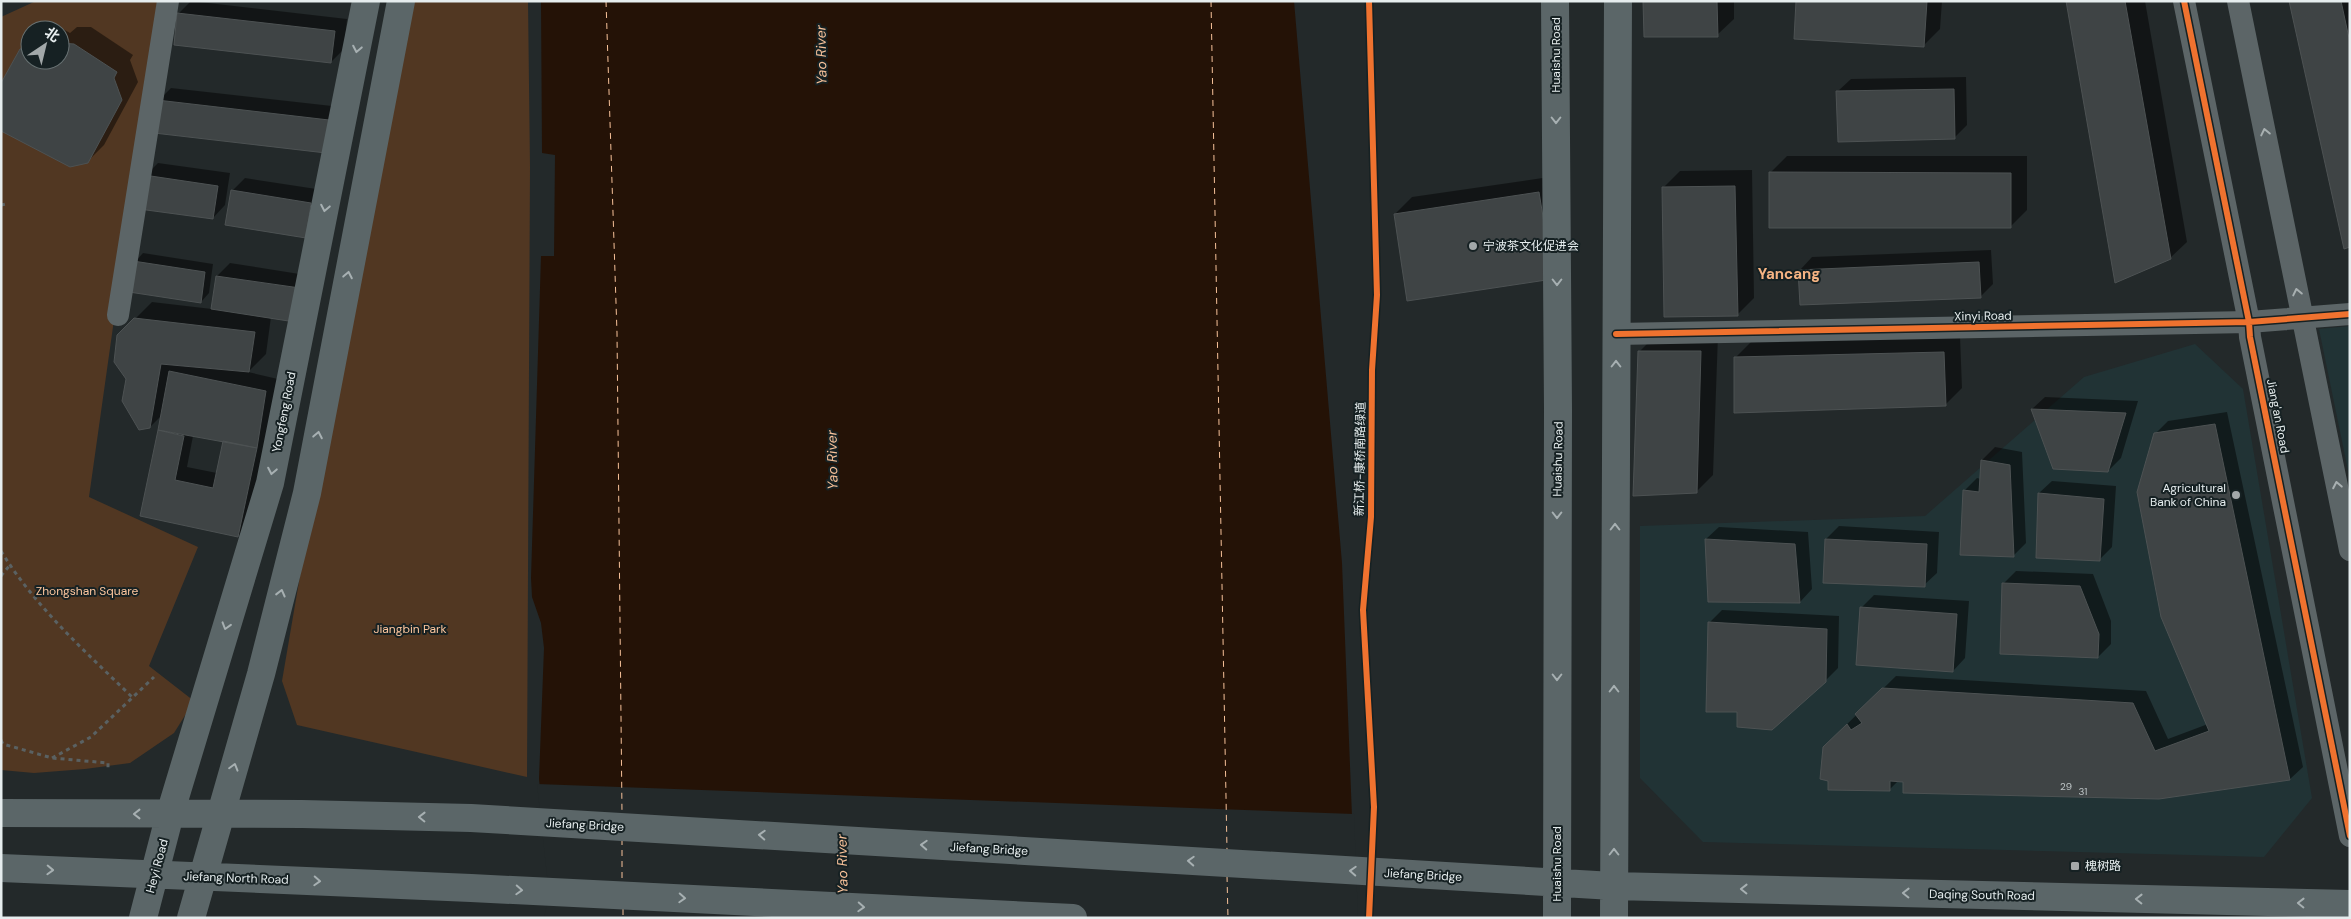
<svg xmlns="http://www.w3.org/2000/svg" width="2351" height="919" font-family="'DM Sans','Noto Sans SC',sans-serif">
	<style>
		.built { fill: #213335 }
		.green { fill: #513722; fill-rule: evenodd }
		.water { fill: #241206 }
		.pier { fill: #23292a }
		.shadow { fill: #0007; fill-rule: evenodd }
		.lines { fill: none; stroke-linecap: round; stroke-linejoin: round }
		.ferry { stroke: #f7c199; stroke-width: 1; stroke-dasharray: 6 5; stroke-linecap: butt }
		.building { fill: #3f4445; stroke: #4d5253 }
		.path { stroke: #5a6162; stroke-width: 3; stroke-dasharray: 4 4; stroke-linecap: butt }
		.minor { stroke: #5c6567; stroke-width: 22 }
		.major { stroke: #5b6668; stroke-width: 28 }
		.cycleway-casing { stroke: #162123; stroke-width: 9 }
		.cycleway { stroke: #ef722f; stroke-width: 6 }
		.oneway { stroke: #a7b0b2 }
		.oneway2 { stroke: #a8b0b1 }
		.poi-dot { fill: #a2a8a9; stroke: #162123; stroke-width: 2 }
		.labels { text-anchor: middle; stroke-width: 4; stroke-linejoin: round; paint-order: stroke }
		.number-label { font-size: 10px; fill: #bcc3c4 }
		.street-label { font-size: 12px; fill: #e6edee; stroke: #162123 }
		.poi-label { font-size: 12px; fill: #e6edee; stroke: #162123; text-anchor: start }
		.park-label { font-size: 12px; fill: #fdc69e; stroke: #162123 }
		.water-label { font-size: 14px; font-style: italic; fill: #f7c199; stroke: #162123 }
		.quarter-label { font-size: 15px; font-weight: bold; fill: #f6b483; stroke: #162123 }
	</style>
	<rect width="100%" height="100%" fill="#23292a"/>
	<path class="built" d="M2350,326v154l-31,-151z
		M2195,344l48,45 69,409 -48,59 -561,-15 -63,-64v-252l285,-10 159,-139z"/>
	<path class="green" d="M36,1h123l-70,496 109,50 -49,119 45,35 -20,32 -44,30 -45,6 -51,4 -33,-3v-753zM30,30h30v30h-30z
		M407,1h121l2,166 -3,610 -230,-52 -15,-44 32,-187z"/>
	<path class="water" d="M541,1h753l48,562 14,355 -804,-24 -13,-115 5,-131 -3,-25 -9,-26 -1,-19 10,-322h13l1,-101 -13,-2z"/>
	<path class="pier" d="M537,784l817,30 4,104h-814l5,-24z"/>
	<path class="shadow" d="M191,1l156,18 -3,30 -13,13 -153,-48z
		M1645,1h89v18l-17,16z
		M1797,1h145l-2,28 -17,17z
		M2067,1h78l42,241 -17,16z
		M2290,1h60v245z
		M77,27h14l42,28 -3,5 8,22 -34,63 -17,17 -66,-112 9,-10v20h30v-30h-10l11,-2 9,5z
		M1966,77l1,48 -13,13 -116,-47 13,-12z
		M171,88l170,19 -3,32 -180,-38z
		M1787,156h240v54l-17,17 -240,-54z
		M158,163l72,10 -5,32 -12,13 -68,-42z
		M1752,170l2,128 -17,17 -74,-127 17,-17z
		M1556,176l-3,101 -158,-63 17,-17z
		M245,178l78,12 -5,34 -86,-33z
		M1991,250l2,34 -13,13 -180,-27 12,-13z
		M143,253l70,11 -4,29 -8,9 -66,-40z
		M230,263l82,13 -41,41 -5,37 -18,18 30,7 -27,144 -13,13 -96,-21 20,-100 -12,12 -23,-48 -9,-43 34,-34 60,7 5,-33zM193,436l31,4 -7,33 -30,-6z
		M1656,335h62l-5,140 -17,17 -57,-140z
		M1960,336l2,52 -17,17 -210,-47 17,-17z
		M2045,397l93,4 -17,57 -13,13 -76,-62z
		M2227,412l76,355 -13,12 -132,19 -254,-17 -5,-1 -10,10 -52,-56 59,-58 250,15 22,48 40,-15 -53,-290 13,-13z
		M1995,447l27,5 4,91 -13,13 -49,-65 13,-13 4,1 1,-19z
		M2052,481l64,5 -4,61 -12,12 -61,-66z
		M1839,526l100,6 -2,41 -13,12 -98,-46z
		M1719,527l89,5 4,57 -12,13 -94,-63z
		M2016,571l77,3 18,47v23l-13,13 -95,-73z
		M1874,595l95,6 -4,57 -12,13 -91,-64z
		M1722,610l117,6 -1,52 -13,13 -87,30 -29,-88z"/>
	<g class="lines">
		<path class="ferry" d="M606,1l11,332 5,480
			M1211,1l16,849
			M622,839v44
			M1227,876l1,42
			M623,909v9"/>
	</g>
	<path class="building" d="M1643,1h74l1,36h-74z
		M1796,1h131l-3,46 -130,-8z
		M2066,1h59l46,258 -56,24z
		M2289,1h52l9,42v204l-6,2z
		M177,13l158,18 -4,32 -157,-18z
		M60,43l14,1 43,28 -3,6 8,22 -34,63 -18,4 -69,-36v-48l19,-34 10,-2v13h30z
		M1954,89l1,50 -117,3 -2,-51z
		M157,100l172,20 -3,33 -172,-20z
		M1769,172l242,1v55h-242z
		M144,175l74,11 -5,33 -74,-10z
		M1735,186l3,130 -74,1 -2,-130z
		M231,190l80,13 -5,35 -81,-13z
		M1539,192l14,87 -146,22 -13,-87z
		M133,261l72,11 -4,31 -72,-11z
		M1979,262l2,36 -181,7 -2,-35z
		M216,276l84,12 -5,34 -84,-13z
		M134,318l121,14 -6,40 -88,-8 -11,64 -11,2 -17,-29 4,-22 -12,-17 3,-27z
		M1638,351h63l-4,142 -64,3z
		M1944,352l2,54 -212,7v-56z
		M169,371l97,20 -9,57 -99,-18z
		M2031,409l95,4 -18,59 -55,-3z
		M2215,424l75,356 -131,19 -256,-6v-11l-13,-1v10l-62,-1v-9l-8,-2 3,-32 24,-23 4,6 11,-7 -7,-9 27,-26 251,15 22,48 54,-20 -48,-114 -24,-125 17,-59z
		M158,430l26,6 -9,44 38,8 10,-47 34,7 -19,89 -98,-21z
		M1981,460l29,5 4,92 -54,-2 3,-65 16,2z
		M2038,493l66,6 -4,62 -64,-3z
		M1705,539l90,5 5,59 -92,-1z
		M1825,539l102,5 -2,43 -102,-4z
		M2002,583l78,3 19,48 -1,24 -98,-4z
		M1860,607l97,7 -4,58 -97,-7z
		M1708,622l119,7 -1,53 -54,48 -35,-3v-15h-31z"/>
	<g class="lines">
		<path class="path" d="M1,205l5,-1
			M1,551c35,57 85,101 132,147
			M1,576l9,-11
			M1,740l2,4 49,14 56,5v5
			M52,758l39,-21 63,-60"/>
		<path class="minor" d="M2184,1l65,321 1,15 100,499
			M2238,1l112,549
			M118,315l50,-314
			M1616,334l633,-12 101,-8"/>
		<path class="major" d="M1555,1l3,408 -1,509
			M1,813l301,1 169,4 1142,68 737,18
			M1,868l470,20 602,30
			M143,918l27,-104 100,-331 96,-482
			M191,918l70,-244 46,-181 94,-492
			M1614,918l4,-917"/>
		<g class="cycleway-casing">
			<path id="cycleway" d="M1369,1l8,294 -5,75 -1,147 -8,93 11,197 -5,111
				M2184,1l65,321 1,15 100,499
				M1616,334l633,-12 101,-8"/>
		</g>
		<use href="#cycleway" class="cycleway"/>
	</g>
	<defs><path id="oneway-chevron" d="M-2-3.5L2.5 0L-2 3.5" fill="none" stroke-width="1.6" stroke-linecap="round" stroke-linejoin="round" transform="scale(1.25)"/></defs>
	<g class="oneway">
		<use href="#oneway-chevron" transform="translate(357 49) rotate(101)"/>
		<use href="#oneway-chevron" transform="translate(1556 120) rotate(90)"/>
		<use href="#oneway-chevron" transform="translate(325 208) rotate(101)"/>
		<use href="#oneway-chevron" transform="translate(348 275) rotate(-79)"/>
		<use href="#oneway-chevron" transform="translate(1557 282) rotate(90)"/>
		<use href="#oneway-chevron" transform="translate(1616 364) rotate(-90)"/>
		<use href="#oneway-chevron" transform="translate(318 435) rotate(-79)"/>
		<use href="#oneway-chevron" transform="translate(272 471) rotate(101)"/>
		<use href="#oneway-chevron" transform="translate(1557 515) rotate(90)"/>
		<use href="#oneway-chevron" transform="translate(1615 527) rotate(-90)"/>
		<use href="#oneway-chevron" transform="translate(281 593) rotate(-76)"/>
		<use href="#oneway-chevron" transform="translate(226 626) rotate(107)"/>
		<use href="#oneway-chevron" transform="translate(1557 677) rotate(90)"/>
		<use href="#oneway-chevron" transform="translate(1614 689) rotate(-90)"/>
		<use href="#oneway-chevron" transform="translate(234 767) rotate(-74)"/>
		<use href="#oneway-chevron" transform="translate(137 814) rotate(-180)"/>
		<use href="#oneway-chevron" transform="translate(422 817) rotate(-179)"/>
		<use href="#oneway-chevron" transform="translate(762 835) rotate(-177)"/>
		<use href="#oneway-chevron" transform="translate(924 845) rotate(-177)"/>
		<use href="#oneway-chevron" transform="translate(1614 852) rotate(-90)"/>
		<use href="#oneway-chevron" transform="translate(1191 861) rotate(-177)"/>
		<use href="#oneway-chevron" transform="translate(50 870) rotate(2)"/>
		<use href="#oneway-chevron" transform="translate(1353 871) rotate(-177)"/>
		<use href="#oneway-chevron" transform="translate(317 881) rotate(3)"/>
		<use href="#oneway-chevron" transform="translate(1744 889) rotate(-179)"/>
		<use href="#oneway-chevron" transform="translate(519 890) rotate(3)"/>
		<use href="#oneway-chevron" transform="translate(1906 893) rotate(-179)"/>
		<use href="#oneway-chevron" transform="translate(682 898) rotate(3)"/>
		<use href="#oneway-chevron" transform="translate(2139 899) rotate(-179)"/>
		<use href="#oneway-chevron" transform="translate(2301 903) rotate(-179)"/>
		<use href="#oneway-chevron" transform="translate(861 907) rotate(3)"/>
	</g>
	<g class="oneway2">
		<use href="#oneway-chevron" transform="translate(2265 132) rotate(-102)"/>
		<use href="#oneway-chevron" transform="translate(2297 292) rotate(-102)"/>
		<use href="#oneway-chevron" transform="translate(2337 485) rotate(-101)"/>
	</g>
	<g class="poi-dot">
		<circle cx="1473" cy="246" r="5"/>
		<circle cx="2236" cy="495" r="5"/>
		<rect x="2070" y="861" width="10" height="10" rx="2.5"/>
	</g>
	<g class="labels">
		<g class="number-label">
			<text x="2066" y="790">29</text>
			<text x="2083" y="795">31</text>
		</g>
		<g class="street-label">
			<text transform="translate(1556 55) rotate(-90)" y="4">Huaishu Road</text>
			<text transform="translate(1983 316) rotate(-1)" y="4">Xinyi Road</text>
			<text transform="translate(284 412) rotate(-79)" y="4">Yongfeng Road</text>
			<text transform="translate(2278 416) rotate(79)" y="4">Jiang'an Road</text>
			<text transform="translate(1360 459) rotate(-89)" y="4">新江桥-康桥南路绿道</text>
			<text transform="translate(1558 459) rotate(-89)" y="4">Huaishu Road</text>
			<text transform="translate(585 825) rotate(3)" y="4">Jiefang Bridge</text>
			<text transform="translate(989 849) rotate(3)" y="4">Jiefang Bridge</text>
			<text transform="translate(1557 864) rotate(-90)" y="4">Huaishu Road</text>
			<text transform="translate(157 866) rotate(-75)" y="4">Heyi Road</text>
			<text transform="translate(1423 875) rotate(3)" y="4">Jiefang Bridge</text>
			<text transform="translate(236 878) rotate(2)" y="4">Jiefang North Road</text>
			<text transform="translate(1982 895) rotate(1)" y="4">Daqing South Road</text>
		</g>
		<g class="poi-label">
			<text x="1483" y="250">宁波茶文化促进会</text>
			<text x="2226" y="492" text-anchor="end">Agricultural<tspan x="2226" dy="14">Bank of China</tspan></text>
			<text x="2085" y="870">槐树路</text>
		</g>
		<g class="park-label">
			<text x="87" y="595">Zhongshan Square</text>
			<text x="410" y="633">Jiangbin Park</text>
		</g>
		<g class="water-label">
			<text transform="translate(821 55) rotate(-91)" y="5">Yao River</text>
			<text transform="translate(832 460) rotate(-91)" y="5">Yao River</text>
			<text transform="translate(842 864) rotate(-91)" y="5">Yao River</text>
		</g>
		<g class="quarter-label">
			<text x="1789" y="279">Yancang</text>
		</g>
	</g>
	<rect width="2351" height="919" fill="none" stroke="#e6edee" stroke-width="5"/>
	<g transform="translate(45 45) rotate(35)"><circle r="24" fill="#162123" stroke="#697374"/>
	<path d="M0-4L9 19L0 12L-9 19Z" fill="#a2a8a9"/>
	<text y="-8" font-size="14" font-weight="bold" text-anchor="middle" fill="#e6edee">北</text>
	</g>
</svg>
